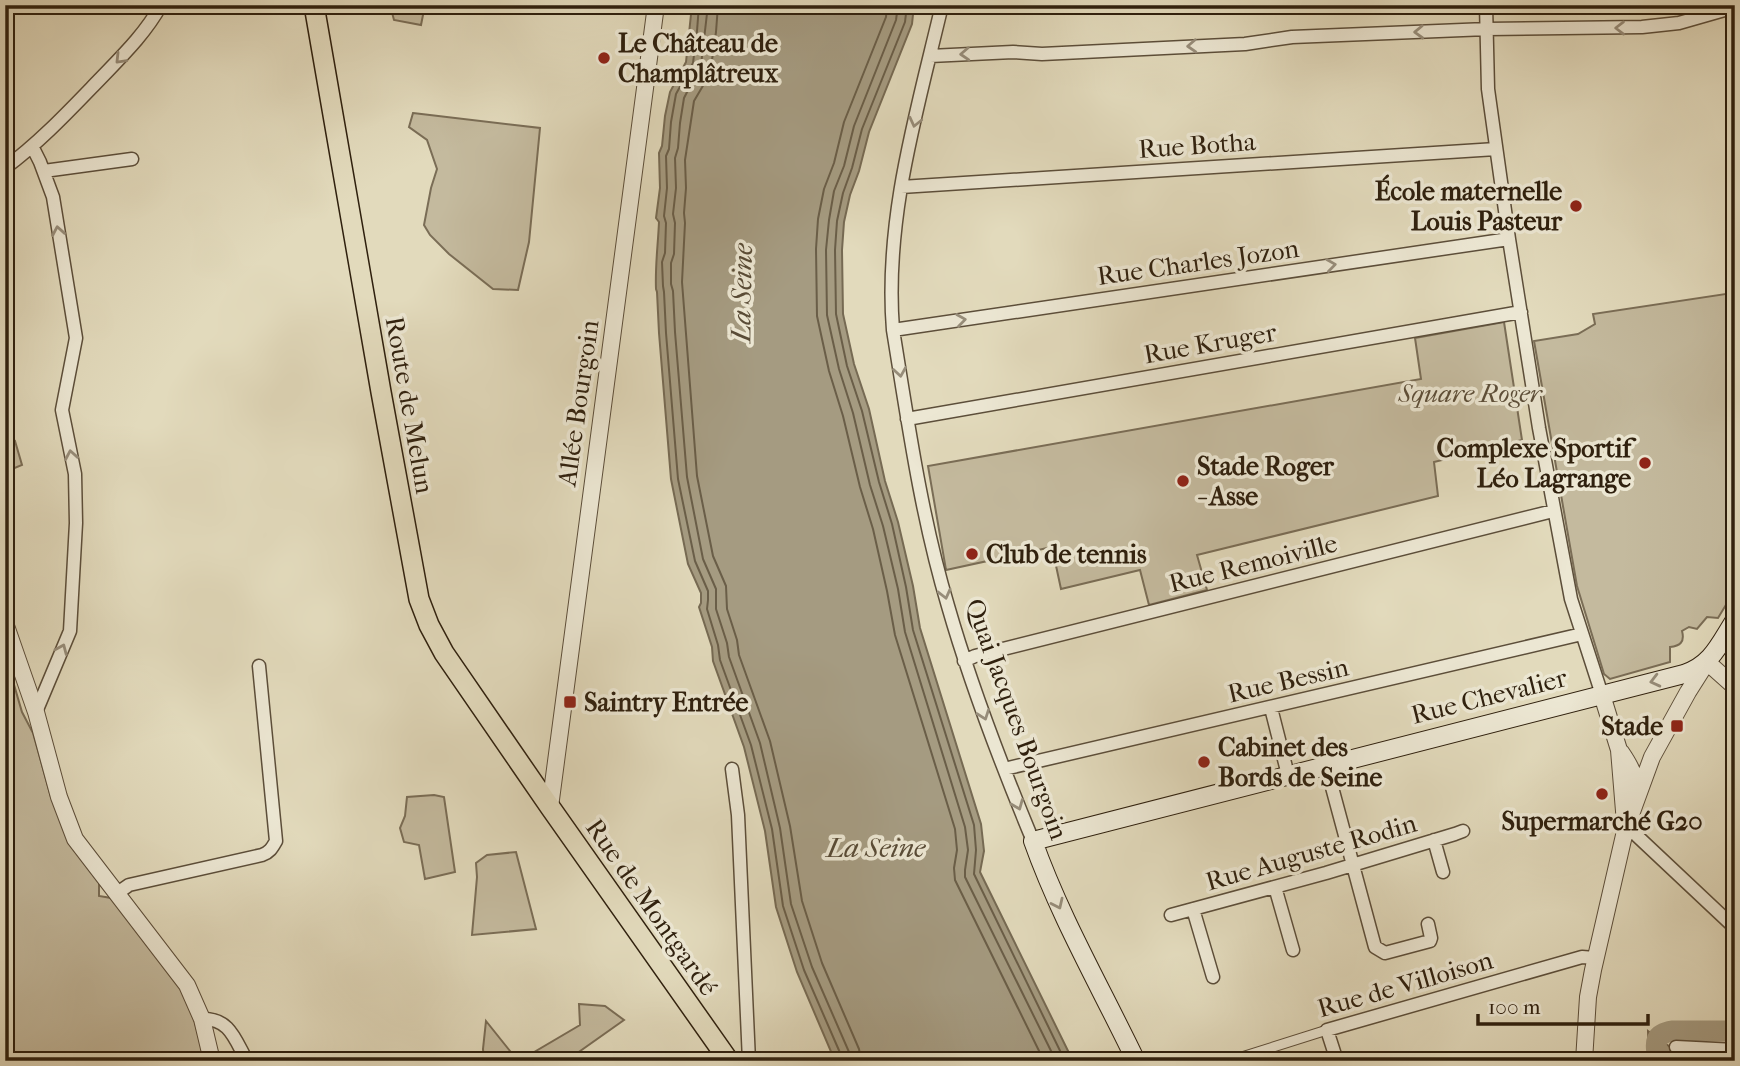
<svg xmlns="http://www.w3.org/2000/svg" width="1740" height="1066" font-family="'IM FELL French Canon',serif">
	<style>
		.green { fill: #c4ba9e; stroke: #7a6d56; stroke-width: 2 }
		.water { fill: #a59b81; stroke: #766a53; stroke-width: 2 }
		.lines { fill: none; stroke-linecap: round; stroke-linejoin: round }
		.shore { stroke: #6a5e48; stroke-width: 2 }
		.river { stroke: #a59b81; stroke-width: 21 }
		.pedestrian-casing { stroke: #5c4e3a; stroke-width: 11 }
		.minor-casing { stroke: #5c4e3a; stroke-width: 15 }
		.tertiary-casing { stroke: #5c4e3a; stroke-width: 18 }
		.secondary-casing { stroke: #2f200e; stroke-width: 20 }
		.primary-casing { stroke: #2f200e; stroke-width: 22 }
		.pedestrian { stroke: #ece7d3; stroke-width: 9 }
		.minor { stroke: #ece7d3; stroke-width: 12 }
		.tertiary { stroke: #ece7d3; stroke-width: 16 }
		.secondary { stroke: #ece7d3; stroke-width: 18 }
		.primary { stroke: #e2dabc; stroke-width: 19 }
		.oneway { stroke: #978d7a }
		.poi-dot { fill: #8f2418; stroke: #ece7d3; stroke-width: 2.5 }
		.labels { text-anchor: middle; stroke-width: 7; stroke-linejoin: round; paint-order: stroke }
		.poi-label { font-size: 26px; font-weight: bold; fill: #2f200e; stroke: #ece7d3; text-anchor: start }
		.street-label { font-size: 26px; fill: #2f200e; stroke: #ece7d3 }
		.park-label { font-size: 26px; font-style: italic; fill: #5c4e39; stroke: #ece7d3 }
		.water-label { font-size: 28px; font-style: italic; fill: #584b36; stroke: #ece7d3 }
	</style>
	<rect width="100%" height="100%" fill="#e2dabc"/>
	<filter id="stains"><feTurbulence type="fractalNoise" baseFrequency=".00286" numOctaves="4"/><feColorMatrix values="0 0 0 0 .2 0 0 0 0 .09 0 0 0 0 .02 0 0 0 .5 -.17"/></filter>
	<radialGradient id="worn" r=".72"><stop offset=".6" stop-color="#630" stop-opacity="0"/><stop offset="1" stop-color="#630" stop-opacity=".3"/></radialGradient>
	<path class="green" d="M390,5h35l-4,20 -27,-5z
		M413,113l127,15 -11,114 -11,48 -25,-1 -44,-35 -19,-19 -6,-10 7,-37 6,-19 -10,-29 -18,-13z
		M1732,293l3,10v287l-17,28 -11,-1 -10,12 -8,-2 -7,4c3,11 -2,15 -12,16v15l-60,17 -6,-5 -27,-88 -43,-245 44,-7 17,-10 -2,-10z
		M1504,322l18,118 -88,22 4,34 -241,59 10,35 -58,15 -9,-35 -79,19 -9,-42 -106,23 -18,-104 493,-87 -6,-41z
		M15,441l7,24 -17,7v-29z
		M5,654l17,58 11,21 18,64 48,84v15l12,2 68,86 15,35 11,42h-200z
		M434,795l10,2 11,75 -30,7 -6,-34 -15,-3 -4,-14 5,-12 2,-19z
		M516,852l20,77 -64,6 5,-58 -1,-14 11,-8z
		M579,1004l26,2 19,14 -58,41h-47l61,-36z
		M486,1021l32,40h-34l-1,-12z"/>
	<path class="water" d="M692,5h222l-2,19 -43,108 -10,39 -9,24 -6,27 -2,28 1,64 11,50 15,45 16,72 13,41 15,64 7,42 61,196 3,27 -4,21 93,189h-238l-38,-89 -21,-65 -11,-76 -21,-84 -31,-86 -1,-14 -13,-40 2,-4v-10l-13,-29 -17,-85 -12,-146 -2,-41 -1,-3c-1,-23 2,-44 3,-67l-3,-4 4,-30 -1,-35 3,-7 3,-30 5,-24 16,-30z
		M1648,1031l25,18 3,12h-27z"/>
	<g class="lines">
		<path class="shore" d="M699,5l-2,26 -4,32 -17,31 -5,28 -2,27 -3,7 1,32 -3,28 2,7 -1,30 -3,9 1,24 1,6 2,41 12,146 17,82 13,30v9l-1,9 11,36 2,15 31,85 21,84 11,77 21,64 37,85v6
			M708,5l-7,60 -17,33 -4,25 -2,25 -3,10 1,30 -3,26 2,9 -1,31 -3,9v21l2,7 2,41 12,145 16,82 13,30v20l11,34 2,14 31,86 20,85 11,76 21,63 37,85 1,9
			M718,5l-2,27 -5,35 -7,17 -10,17 -9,59 1,28 -2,25 1,10 -3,59 15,194 16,80 13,30 1,23 10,31 2,15 31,86 20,85 12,75 20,62 37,86 2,12
			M887,5l-1,12 -42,105 -10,41 -10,26 -6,30 -2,30 1,67 12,55 14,45 17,71 13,42 14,62 8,44 60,194 2,21 -3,18 1,12 89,181
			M898,5l-2,15 -42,106 -10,40 -10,25 -5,29 -3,30 1,65 12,54 14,44 17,72 13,41 15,63 7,43 60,195 3,23 -3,20v7l91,184
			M907,5l-2,17 -43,107 -10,39 -9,25 -6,28 -2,29 1,64 11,52 15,45 17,71 13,42 14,63 7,43 61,195 2,25 -2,24 91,187"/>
		<path class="river" d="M1658,1061c-2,-17 -6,-27 15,-30h62"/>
		<g class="pedestrian-casing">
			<path id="pedestrian" d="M1229,1061l98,-31"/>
		</g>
		<g class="minor-casing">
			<path id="minor" d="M942,5c-25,106 -58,215 -49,325 15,92 28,186 55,276 23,80 53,158 85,235
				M1486,5l2,84 21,150 30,189 32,171 31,96
				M930,56l83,-4 29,2 203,-10 47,-7 195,-8 155,-2 37,-4 56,-16
				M33,148l7,14 13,35 23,141 -14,72 13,64 1,49 -6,108 -34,81
				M5,168c35,-26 64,-57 94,-88 23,-24 46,-46 62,-75
				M44,171l88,-12
				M901,187l595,-38
				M893,330l616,-91
				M907,419l614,-107
				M964,661l11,-5 578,-145
				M1271,708l17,67
				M1326,765l49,182 10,6 45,-12 1,-3 -3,-14
				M732,769l6,46 11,246
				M1004,769l578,-135
				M1625,831l10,3 100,94
				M1434,840l9,32
				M1275,887l18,63
				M116,894l13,-9 133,-30c8,-3 10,-7 14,-14l-17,-175
				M1193,909l20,68
				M1171,915l155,-42 129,-39 8,-3
				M202,1019c28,-1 33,21 45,42
				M1676,1047l59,3
				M1337,1061l-10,-31 255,-73 13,1"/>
		</g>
		<g class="tertiary-casing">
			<path id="tertiary" d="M5,623l31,89 23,85 16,42 112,146 15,34 10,42
				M1602,695l17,55 6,73
				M1621,752c13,19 15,25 13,48
				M550,807l106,-802
				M1584,1061l4,-64 5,-27 32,-139 27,-74 36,-65 19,-30 28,25"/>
		</g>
		<g class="secondary-casing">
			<path id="secondary" d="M1136,1061c-35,-73 -76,-144 -103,-220l651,-167c28,-9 36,-31 51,-54"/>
		</g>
		<g class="primary-casing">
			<path id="primary" d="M314,5l67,387 38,207 10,26 15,28 106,154 179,254"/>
		</g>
		<use href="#pedestrian" class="pedestrian"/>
		<use href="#minor" class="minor"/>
		<use href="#tertiary" class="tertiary"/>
		<use href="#secondary" class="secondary"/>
		<use href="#primary" class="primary"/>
	</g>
	<defs><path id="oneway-chevron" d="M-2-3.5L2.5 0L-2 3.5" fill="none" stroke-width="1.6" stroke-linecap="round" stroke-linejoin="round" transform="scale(1.75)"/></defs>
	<g class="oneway">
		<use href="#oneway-chevron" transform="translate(1620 28) rotate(180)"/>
		<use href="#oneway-chevron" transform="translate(1419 32) rotate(178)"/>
		<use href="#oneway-chevron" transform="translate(1192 46) rotate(177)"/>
		<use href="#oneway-chevron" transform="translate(965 54) rotate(177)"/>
		<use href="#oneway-chevron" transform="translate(120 59) rotate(134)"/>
		<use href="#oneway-chevron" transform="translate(915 122) rotate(103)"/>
		<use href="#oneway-chevron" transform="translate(58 231) rotate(-100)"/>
		<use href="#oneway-chevron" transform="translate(1331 265) rotate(-8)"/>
		<use href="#oneway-chevron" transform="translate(961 320) rotate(-8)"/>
		<use href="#oneway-chevron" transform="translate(900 372) rotate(81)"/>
		<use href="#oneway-chevron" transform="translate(71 455) rotate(-100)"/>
		<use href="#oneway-chevron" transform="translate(945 594) rotate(76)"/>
		<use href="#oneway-chevron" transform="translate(62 649) rotate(-67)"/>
		<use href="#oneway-chevron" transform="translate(1655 681) rotate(166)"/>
		<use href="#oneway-chevron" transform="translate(984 715) rotate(70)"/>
		<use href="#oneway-chevron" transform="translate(1018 805) rotate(68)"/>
		<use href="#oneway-chevron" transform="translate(1058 904) rotate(65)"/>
	</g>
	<g class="poi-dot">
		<circle cx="604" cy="58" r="7"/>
		<circle cx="1576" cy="206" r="7"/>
		<circle cx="1645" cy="463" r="7"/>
		<circle cx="1183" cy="481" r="7"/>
		<circle cx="972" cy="554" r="7"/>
		<rect x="563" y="695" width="14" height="14" rx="3.5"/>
		<rect x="1670" y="719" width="14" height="14" rx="3.5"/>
		<circle cx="1204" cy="762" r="7"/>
		<circle cx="1602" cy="794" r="7"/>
	</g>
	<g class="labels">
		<g class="poi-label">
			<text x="618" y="52">Le Château de<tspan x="618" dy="30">Champlâtreux</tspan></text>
			<text x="1562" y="200" text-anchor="end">École maternelle<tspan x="1562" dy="30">Louis Pasteur</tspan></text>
			<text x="1631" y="457" text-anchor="end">Complexe Sportif<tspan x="1631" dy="30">Léo Lagrange</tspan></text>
			<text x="1197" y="475">Stade Roger<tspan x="1197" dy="30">- Asse</tspan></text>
			<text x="986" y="563">Club de tennis</text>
			<text x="584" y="711">Saintry Entrée</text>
			<text x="1663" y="735" text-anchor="end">Stade</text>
			<text x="1218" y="756">Cabinet des<tspan x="1218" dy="30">Bords de Seine</tspan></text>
			<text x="1602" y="830" text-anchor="middle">Supermarché G20</text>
		</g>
		<g class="street-label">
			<text transform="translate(1197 145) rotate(-4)" y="9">Rue Botha</text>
			<text transform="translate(1198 262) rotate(-8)" y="9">Rue Charles Jozon</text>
			<text transform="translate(1210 343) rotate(-10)" y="9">Rue Kruger</text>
			<text transform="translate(578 403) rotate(-82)" y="9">Allée Bourgoin</text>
			<text transform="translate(410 405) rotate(80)" y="9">Route de Melun</text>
			<text transform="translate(1253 563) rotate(-14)" y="9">Rue Remoiville</text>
			<text transform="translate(1288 680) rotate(-13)" y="9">Rue Bessin</text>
			<text transform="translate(1489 696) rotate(-14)" y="9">Rue Chevalier</text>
			<text transform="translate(1017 719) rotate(70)" y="9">Quai Jacques Bourgoin</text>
			<text transform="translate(1311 852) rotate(-16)" y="9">Rue Auguste Rodin</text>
			<text transform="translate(652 907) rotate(55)" y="9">Rue de Montgardé</text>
			<text transform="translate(1405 984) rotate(-16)" y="9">Rue de Villoison</text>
		</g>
		<g class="park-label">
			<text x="1470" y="402">Square Roger</text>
		</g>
		<g class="water-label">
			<text transform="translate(741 293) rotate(-89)" y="10">La Seine</text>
			<text x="876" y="857">La Seine</text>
		</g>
	</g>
	<rect width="1740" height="1066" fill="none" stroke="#e2dabc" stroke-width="28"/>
	<rect x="7" y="7" width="1726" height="1052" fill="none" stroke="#2f200e" stroke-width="3.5"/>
	<rect x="14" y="14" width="1712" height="1038" fill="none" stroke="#2f200e" stroke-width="2"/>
	<path d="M1478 1014v10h170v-10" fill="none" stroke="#2f200e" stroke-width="3.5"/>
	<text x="1488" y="1014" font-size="21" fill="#2f200e" stroke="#ece7d3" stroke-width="5" paint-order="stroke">100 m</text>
	<rect width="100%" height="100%" filter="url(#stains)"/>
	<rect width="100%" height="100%" fill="url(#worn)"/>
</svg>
